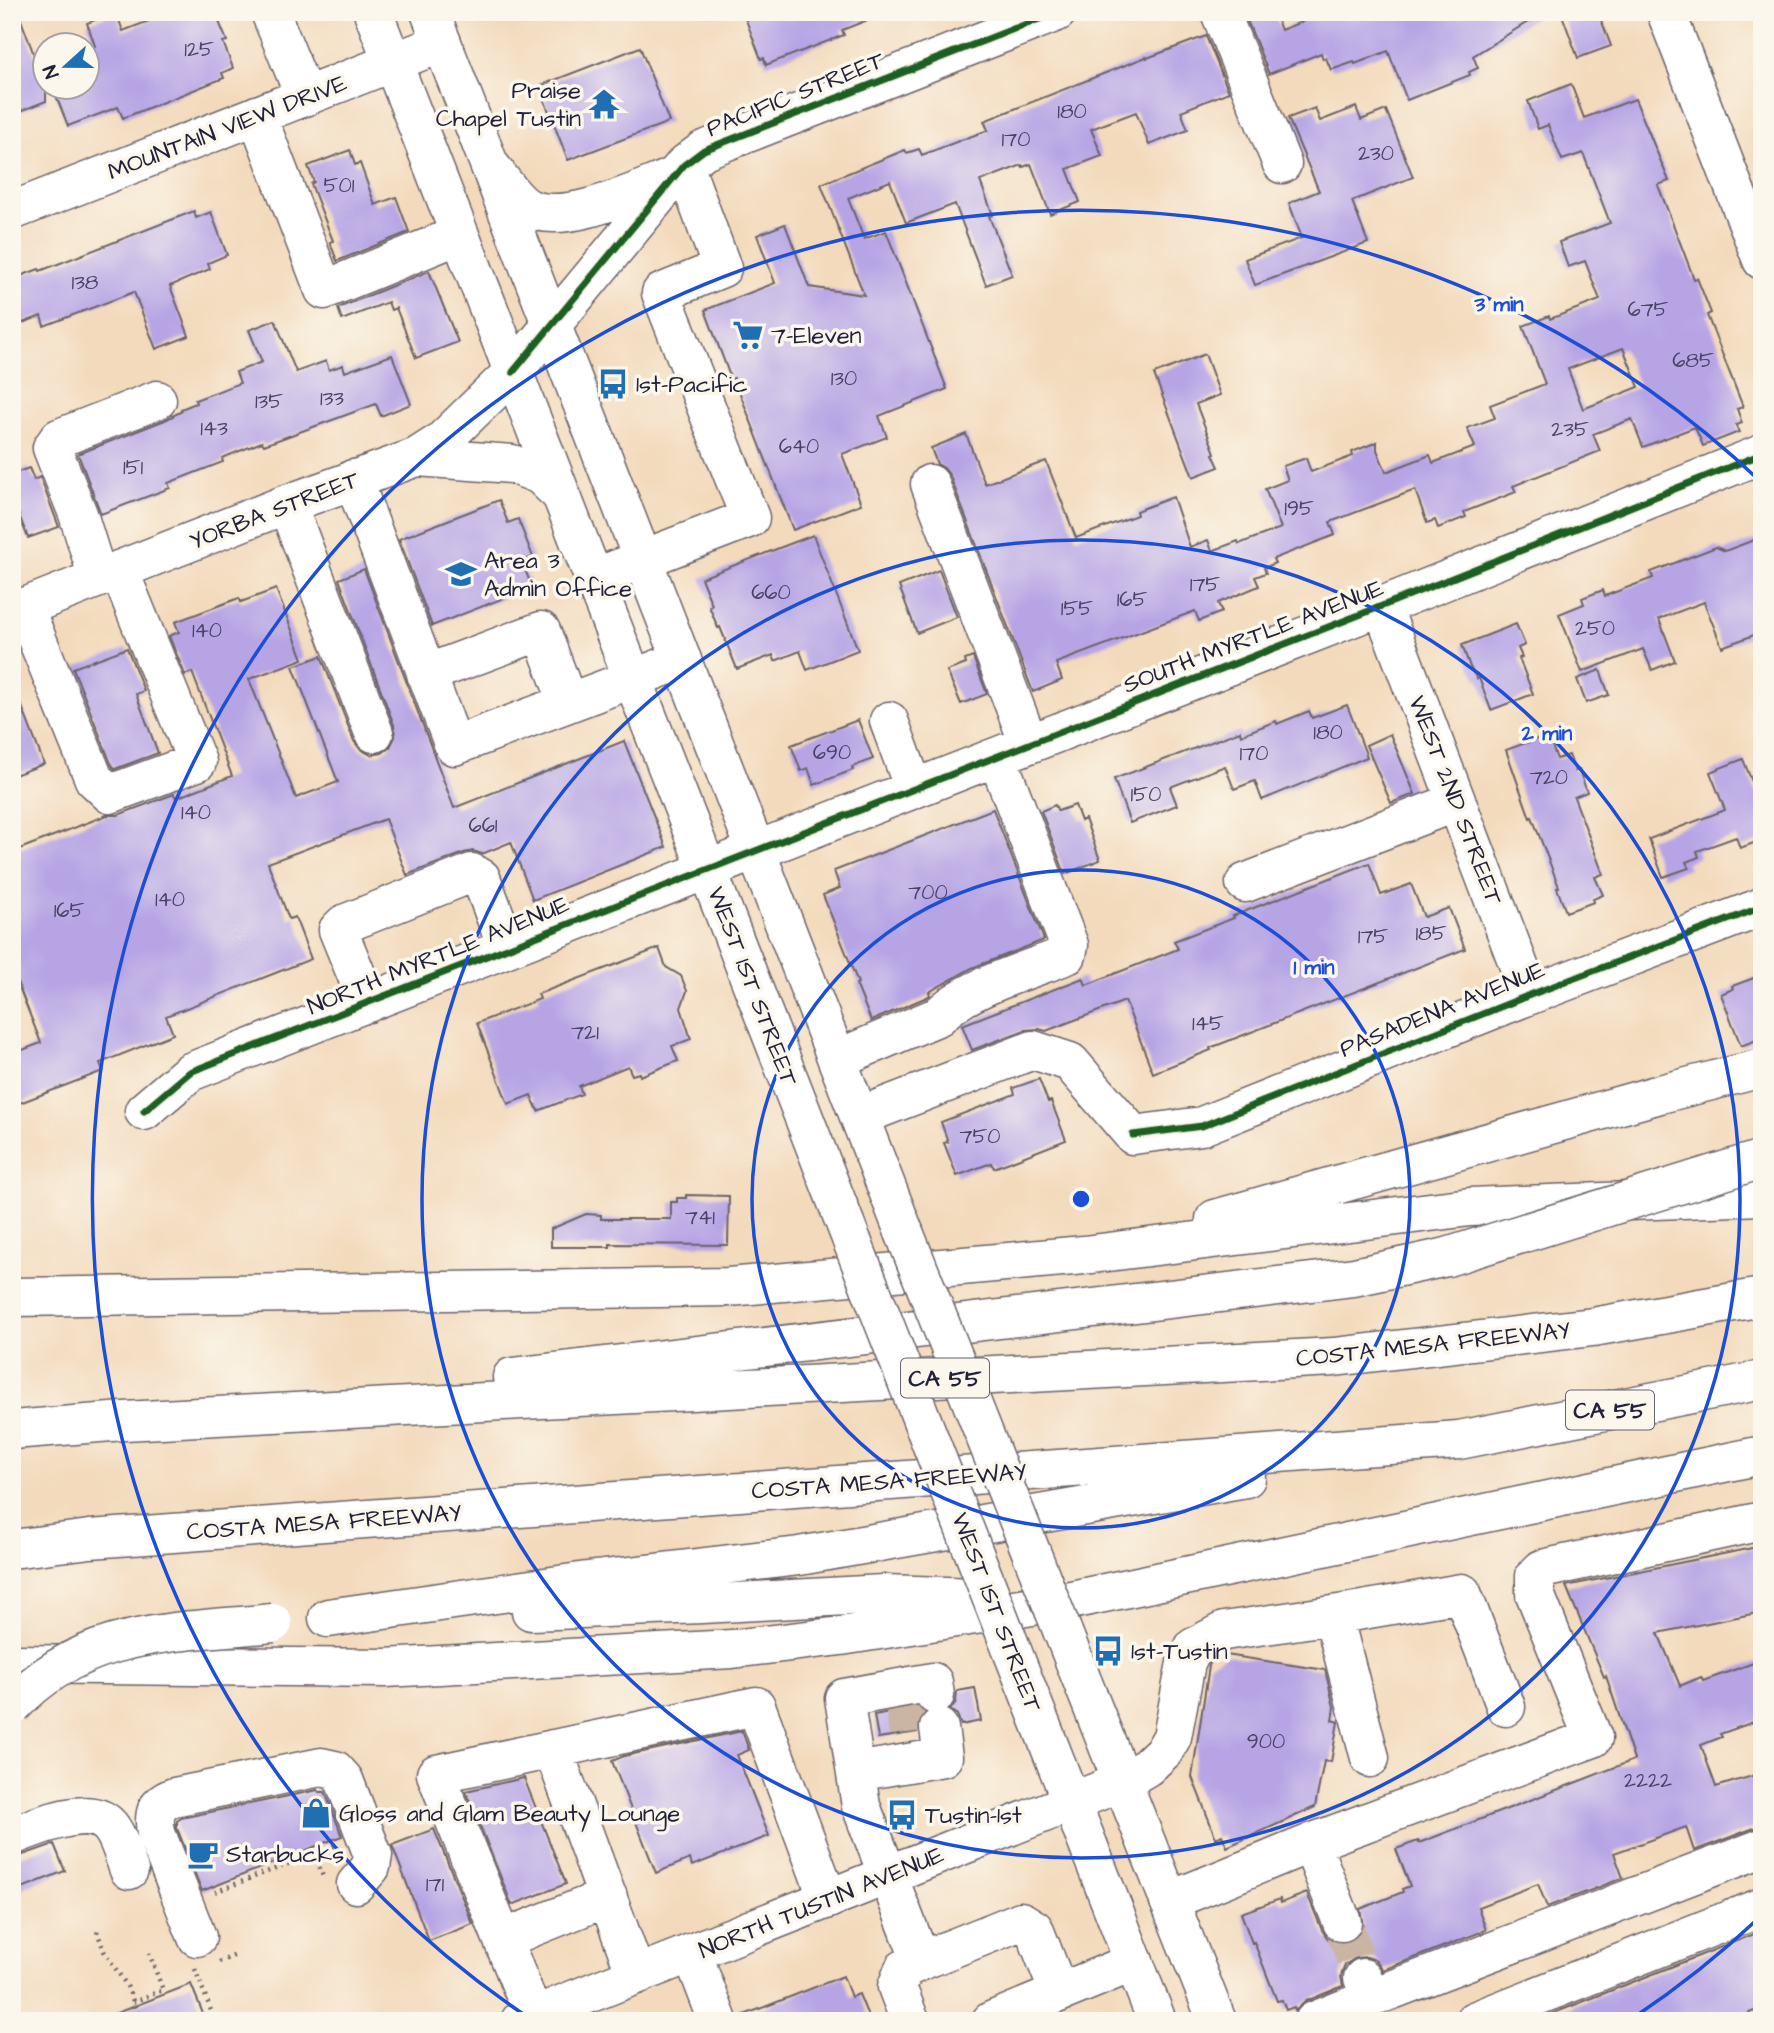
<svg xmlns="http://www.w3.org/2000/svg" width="1774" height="2033" font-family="'Architects Daughter',sans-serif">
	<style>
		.building { fill: #b6a4e5; fill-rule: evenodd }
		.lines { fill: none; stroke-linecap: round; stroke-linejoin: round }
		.minor-tunnel { stroke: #c9b5a2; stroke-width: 38; stroke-dasharray: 38 19; stroke-linecap: butt }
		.minor-casing { stroke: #6b6268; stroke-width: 41 }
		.major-casing { stroke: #6b6268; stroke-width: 41 }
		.highway-casing { stroke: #6b6268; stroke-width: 41 }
		.path { stroke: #6b6268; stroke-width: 4.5; stroke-dasharray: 2 5; stroke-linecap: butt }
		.minor { stroke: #fff; stroke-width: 38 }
		.major { stroke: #fff; stroke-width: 38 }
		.highway { stroke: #fff; stroke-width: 38 }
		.major-bridge-casing { stroke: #6b6268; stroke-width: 41; stroke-linecap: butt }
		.highway-bridge-casing { stroke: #6b6268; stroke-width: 41; stroke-linecap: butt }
		.major-bridge { stroke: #fff; stroke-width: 38 }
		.highway-bridge { stroke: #fff; stroke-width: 38 }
		.cycleway-casing { stroke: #fbf7ec; stroke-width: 11 }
		.cycleway { stroke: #1b5e20; stroke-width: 7 }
		.ring { fill: none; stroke: #1d4ed8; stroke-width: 3.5 }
		.labels { text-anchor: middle; stroke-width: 7; stroke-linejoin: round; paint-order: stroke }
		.number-label { font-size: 21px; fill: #474266 }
		.shield { fill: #fbf7ec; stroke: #636270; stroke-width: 2 }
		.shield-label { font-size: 23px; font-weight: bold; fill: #22223b }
		.poi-label { font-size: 24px; fill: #22223b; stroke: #fbf7ec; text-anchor: start }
		.street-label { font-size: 24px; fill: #22223b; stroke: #fbf7ec }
		.centre { fill: #1d4ed8; stroke: #fbf7ec; stroke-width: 3.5 }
		.ring-label { font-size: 21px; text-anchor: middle; font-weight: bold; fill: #1d4ed8; stroke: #fbf7ec; stroke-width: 7; stroke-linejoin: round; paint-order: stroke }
	</style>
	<rect width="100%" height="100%" fill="#fbf7ec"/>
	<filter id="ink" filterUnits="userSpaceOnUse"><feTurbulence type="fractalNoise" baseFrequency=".0143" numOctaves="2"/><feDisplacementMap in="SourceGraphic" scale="14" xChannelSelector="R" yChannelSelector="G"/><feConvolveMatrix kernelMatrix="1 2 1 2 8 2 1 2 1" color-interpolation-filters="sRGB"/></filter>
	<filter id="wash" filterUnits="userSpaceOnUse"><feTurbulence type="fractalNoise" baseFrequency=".00686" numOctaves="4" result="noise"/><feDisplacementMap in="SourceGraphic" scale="28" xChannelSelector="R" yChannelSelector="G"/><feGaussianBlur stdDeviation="1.57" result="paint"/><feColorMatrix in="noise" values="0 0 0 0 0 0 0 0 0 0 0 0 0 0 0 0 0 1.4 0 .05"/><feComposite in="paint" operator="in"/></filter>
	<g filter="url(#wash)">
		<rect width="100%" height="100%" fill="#f3dabc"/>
		<g id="blocks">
			<path class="building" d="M12,12h6l21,56 7,-3v36l-25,10 -2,-5 -7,2z
				M116,12l7,19 49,-19h40l3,8 3,-1 9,22 -4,1 10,26 -11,5 2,5 -101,40 -5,-11 -50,19 -15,-38h35v-39l7,-3 -8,-23z
				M743,12h139l1,2 -41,16 2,5 -78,30 -2,-7 -3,1z
				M1262,12h12l7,18 46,-18h217l-71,44 5,12 -9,4 1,3 -63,25 -19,-49 -33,13 -1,-2 -23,8 -5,-12 -3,1 -2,-6 -52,21 -23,-56z
				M1561,12h37l13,34 -33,12z
				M1206,36l23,56 -48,19 7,19 -39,15 -13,-33 -45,17 11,27 -35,13 13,33 -30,12 -19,-50 -8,3 -1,-2 -42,16 13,34 -4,1 23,59 -26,10 -31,-81 -49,19 -16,-42 -42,17 16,41 22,-8 61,158 -68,27 8,21 -45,17 19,50 -68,26 -59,-152 -3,1 -26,-69 70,-27 -18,-48 28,-11 24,63 55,8 -43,-111 84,-34 2,3 12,-4 3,6 66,-25 -4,-9 162,-64 1,1z
				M640,47l29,75 -101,38 -29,-74z
				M1571,84l13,34 51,-19 34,82 -11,4 36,94 3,-1 14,35 -4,2 36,92 -6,2 5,14 -6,2 3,7 -36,14 -8,-19 -52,20 -11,-28 -39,15 7,17 -87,35 3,6 -52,20 2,5 -28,11 -3,-8 -8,3 -12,-33 -85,32 5,13 -62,24 2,4 -11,5 2,5 -11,4 4,9 -41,17 4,9 -23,9 -4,-10 -139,52 6,17 -29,12 -83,-216 -6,-8 -7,-4 -6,-16 35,-14 19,50 61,-23 30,77 61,-23 -1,-4 37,-14 17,50 18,-7 4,11 26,-10 1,3 42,-16 -16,-39 23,-9 -5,-14 23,-8 5,14 42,-16 -1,-4 25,-10v8l9,22 44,-17 3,8 42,-16 -8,-19 28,-10 -5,-13 55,-21 -22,-58 26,-10 1,3 50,-19 -15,-39 -17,6 -9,-25 51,-19 -27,-70 -21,7 -14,-35 -10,4 -10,-28zM1623,348l16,39 -56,22 -15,-40z
				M1356,107l5,13 25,-10 27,67 -61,24 16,42 -113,42 -10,-26 57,-21 -13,-35 30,-12 -31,-73 27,-10 5,13z
				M350,150l5,15 5,-2 15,42 21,-8 13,35 -72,29 -7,-19 3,-1 -22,-57 3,-2 -6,-16z
				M194,211l2,7 15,-6 16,43 -19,8 2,6 -40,17 19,50 -33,13 -22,-57 -90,34 -3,-10 -29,11v-48l27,-10 1,2z
				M429,271l29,71 -42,16 -20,-50 -5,2 -3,-8 -46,18 -4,-12z
				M275,320l21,52 30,-11 3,9 14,-5 2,7 47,-17 19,49 -30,12 -5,-12 -112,41 -2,-3 -40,16 1,4 -55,21 2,5 -69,26 -23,-60 87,-34 17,-9 -1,-2 15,-6 -1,-3 45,-17 -4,-11 26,-10 -13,-32z
				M1205,354l15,41 -24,9 19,49 -2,1 6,13 -26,10 -39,-103z
				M29,468l5,12 6,-3 19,50 -31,11 -16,-41v-23z
				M499,500l9,23 10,-4 15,38 -11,5 10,25 -100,39 -33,-87z
				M813,535l45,115 -51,20 -7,-19 -25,10 -2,-6 -36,14 -17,-42 -2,1 -9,-22 3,-1 -11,-27z
				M1762,537v95l-40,15 -18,-45 -45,17 16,42 -23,9 -9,-21 -61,23 -23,-58 25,-10 -2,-6 21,-8 2,6 48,-18 -2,-6 65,-25 9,4z
				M364,569l90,239 170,-67 42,106 -133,53 -22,-58 -29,12 -9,-3 -9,2 -57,22 -22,-56 -117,44 21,56 6,-2 16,42 -145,57 7,18 -73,29 3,8 -91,35v-52l29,-11 -29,-74v-117l95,-37h11l56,-21 2,4 56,-22 -40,-104 -7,3 -16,-39 10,-4 -4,-10 64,-24 2,4 35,-13 27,70 -54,20 47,119 42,-16 -45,-116 28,-10 33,85 6,8 11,6 11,-2 8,-6 5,-10 -1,-12 -55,-146z
				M939,570l18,47 -40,16 -18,-47z
				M1516,624l9,21 -7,3 4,9 -3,1 14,36 -42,16 -12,-32 -2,1 -7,-12 -8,-22z
				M127,648l17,43 -8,3 22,59 -43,16 -3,-3 -39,-98z
				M973,657l14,37 -26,10 -14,-33 19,-7 -1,-4z
				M1600,670l9,25 -23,8 -9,-24z
				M12,686h2l30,78 -32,12z
				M1347,705l20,52 -105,43 -7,-19 -21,8 -9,-23 -55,21 7,18 -47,18 -16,-44 126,-48 1,4 35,-14 1,3 32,-13 3,7z
				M858,720l15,39 -21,8 1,3 -39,15 -6,-17 -7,3 -10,-26z
				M1390,734l25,60 -24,9 -25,-58z
				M1548,735l9,24 12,-4 6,16 4,-1 8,22 -13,5 29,77 -8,3 8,18 -10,4 1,3 -28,10 -9,-24 2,-1 -27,-70 -2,1 -24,-68z
				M1743,759l13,33 6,-2v50l-22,8 -4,-11 -39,14 2,6 -13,5 3,6 -26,9 -14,-38 76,-29 -15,-38z
				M1055,805l3,6 17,-6 6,16 4,-2 15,41 -35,14 -24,-63z
				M993,809l51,131 -72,28 -43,24 1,3 -3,2 -56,24 -15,-37 2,-1 -35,-88 17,-7 -6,-17z
				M1369,863l12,32 30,-11 13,33 25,-9 16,41 -255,99 1,2 -58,23 -28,-72 -79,30 -7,-2 -14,1 -53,20 -10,-25 121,-47 3,7 92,-36 -4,-8 60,-23 -1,-2z
				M659,948l7,19 15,9 6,15 -6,17 10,31 -19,7 6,15 -38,15 -1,-3 -7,2 -4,-9 -49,20 3,8 -44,17 -7,-16 -23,9 -31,-81 63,-24 -2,-5z
				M1762,975v63l-21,8 -20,-52 12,-5 -1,-3z
				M1039,1079l9,23 3,-1 15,39 -72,28 -3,-5 -34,13 -13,-33 4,-1 -7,-20 74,-28 -2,-6z
				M686,1195l43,1 -1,49 -118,-1v3h-59v-18l35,-15 15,1v4h70v-17h6v-4h9z
				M1762,1546v66l-104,21 22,53 21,-9 2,4 59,-21v59l-42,15 2,3 -21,8 15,42 46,-14v54l-8,1 -60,23 -8,-24 -72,26 9,25 -76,29 -9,-23 -60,23 8,23 -103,40 -7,-10 -9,-3 -11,1 -11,7 -4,11 2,10 -37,15 -11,10 -1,-4 -8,3 -4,-10 -5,1 -23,-59 -2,1 -11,-30 39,-14 1,4 26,-10 15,37 6,9 10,4h11l10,-7 4,-10 -3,-17 43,-17 -1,-3 8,-3 -14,-37 22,-8 1,2 215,-83 -28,-84 -2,1 -38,-91z
				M1226,1655l99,15 9,37 -2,13 6,2 -7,40 -7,-1 -9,46 -88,40 -5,-12 -6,3 -24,-61 17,-111 1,-3z
				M975,1688l6,33 -20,4 -4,-10 -7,-5 6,-8 1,-11z
				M917,1707l7,6 -5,7 -2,12 -39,6 -4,-23z
				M742,1731l7,19 -12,5 32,81 -77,30 -2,-7 -34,14 -44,-112 12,-5z
				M524,1778l42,106 -54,21 -46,-114z
				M318,1790l1,2h6l17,44 -140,55 -25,-63v-7l4,-3z
				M434,1829l39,95 -44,17 -37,-96z
				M54,1844l11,27 -53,21v-35l8,-1z
				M1762,1931v77l-13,5 3,8h-218z
				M843,1976l8,21 8,-3 11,27h-131v-4z
				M191,1984l15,37h-104l-1,-2z"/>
		</g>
	</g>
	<g filter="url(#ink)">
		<use href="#blocks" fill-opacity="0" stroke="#6b6268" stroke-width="2"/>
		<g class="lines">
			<path class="minor-tunnel" d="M904,1699l4,34
				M1342,1922l21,56"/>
			<g class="minor-casing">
				<path id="minor" d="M270,12l35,85
					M1220,12l62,152
					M1666,12l96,248
					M257,115l67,175 135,-55
					M492,168c9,11 23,33 36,40 38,18 108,-17 145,-31
					M12,211l430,-168
					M513,372l171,-207 20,-15 353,-138
					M353,479l101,267 228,-86
					M930,484l99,260
					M287,504l87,229
					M98,578l-20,-64 -26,-66 7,-10 98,-38
					M594,578l156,-60 -89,-225 61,-25 -38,-103
					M1382,606l148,389
					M24,607l70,172 16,15 87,-32 -78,-192
					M426,674l115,-43 27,72
					M889,721l25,68
					M1245,883l211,-81
					M368,1003l-30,-73 6,-6 128,-51 9,5 26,70
					M837,1059l102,-43c26,-28 90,-46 128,-61l2,-10 -72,-188
					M144,1111l46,-39 1192,-466 380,-152
					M860,1116l173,-66 37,12 63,73 69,-9 328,-131 232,-88
					M1333,1615l37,143
					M553,1749l83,226
					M856,1772l87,-15 -4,-29
					M1122,1782l25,-15 17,-16 8,-14 14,-74 8,-16 30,-16 109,-16 129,-22 44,114
					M12,1836c23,-9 82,-35 100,-7 8,11 12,28 17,41
					M1311,1843l282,-105 -58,-144v-18l7,-7 220,-48
					M1169,1901l142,-58 31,79
					M197,1937l-41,-104c-3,-19 -1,-29 18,-36l147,-30 14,3 9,10 29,75 -2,12 -15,17
					M503,1939l105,-42
					M692,1953l26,68
					M921,1961l100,-40 13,8 25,64
					M1371,1998l391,-150
					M533,2015l-97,-241 320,-68 72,193
					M910,2021l-13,-34 7,-18 17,-8 -60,-155 -17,-108 89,-16 2,13
					M991,2021l143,-59
					M1314,2021l57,-23 -8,-20
					M1474,2021l288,-114"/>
			</g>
			<g class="major-casing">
				<path id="major" d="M373,12l479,1229
					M430,12l474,1220
					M417,457l95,7 28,11 21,20
					M12,612l275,-108 130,-47 25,-16 71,-69
					M1062,1630l155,391
					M1006,1635l151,386
					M520,2021l602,-239"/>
			</g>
			<g class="highway-casing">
				<path id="highway" d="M1215,1219l445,-125 102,-26
					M12,1297l717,-10 355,-32 386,-48 292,-11
					M512,1377l842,-100 93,-20
					M12,1430l112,-9 1210,-64 259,-30 169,-30
					M12,1549l78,-10 1369,-99 303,-60
					M531,1611l171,-7 181,-10 95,3
					M328,1618l259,-37 212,-25 447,-78
					M12,1664l373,4 347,-19 109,-13 230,-36 691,-145"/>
			</g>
			<path class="path" d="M314,1854l10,25
				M215,1892l122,-47
				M97,1931l7,20 23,35 14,35
				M219,1962l17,-7
				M195,1969l20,52
				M133,2002l30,-12 -14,-37"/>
			<use href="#minor" class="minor"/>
			<use href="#major" class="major"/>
			<use href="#highway" class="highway"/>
			<g class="major-bridge-casing">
				<path id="major-bridge" d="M904,1232l158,398
					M852,1241l154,394"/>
			</g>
			<g class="highway-bridge-casing">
				<path id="highway-bridge" d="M1447,1257l315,-98
					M12,1706c71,-78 164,-73 261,-83"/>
			</g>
			<use href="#major-bridge" class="major-bridge"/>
			<use href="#highway-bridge" class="highway-bridge"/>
			<g class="cycleway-casing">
				<path id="cycleway" d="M513,372l171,-207 20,-15 353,-138
					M144,1111l46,-39 1192,-466 380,-152
					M1133,1135l69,-9 328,-131 232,-88"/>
			</g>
			<use href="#cycleway" class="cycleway"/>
		</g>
	</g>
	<g class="ring">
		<circle cx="1081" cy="1199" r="329"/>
		<circle cx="1081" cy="1199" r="659"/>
		<path d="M1761 1916A988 988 0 0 1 1633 2018M529 2018A988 988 0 1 1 1761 482"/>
	</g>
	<defs>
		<g id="temple-bare" transform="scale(2.415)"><path d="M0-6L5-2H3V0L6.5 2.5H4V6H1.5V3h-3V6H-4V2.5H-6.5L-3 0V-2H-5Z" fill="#1f6fb2" stroke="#fbf7ec" stroke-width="2.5" paint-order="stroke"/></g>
		<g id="supermarket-bare" transform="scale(2.415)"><path d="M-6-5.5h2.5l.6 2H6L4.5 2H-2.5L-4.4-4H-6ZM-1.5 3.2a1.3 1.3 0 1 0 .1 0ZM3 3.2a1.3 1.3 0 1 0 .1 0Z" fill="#1f6fb2" stroke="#fbf7ec" stroke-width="2.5" paint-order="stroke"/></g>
		<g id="bus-bare" transform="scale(2.415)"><path d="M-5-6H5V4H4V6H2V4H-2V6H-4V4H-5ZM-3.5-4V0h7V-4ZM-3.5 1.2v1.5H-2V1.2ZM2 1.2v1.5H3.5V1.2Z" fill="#1f6fb2" stroke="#fbf7ec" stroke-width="2.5" paint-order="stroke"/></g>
		<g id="school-bare" transform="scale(2.415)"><path d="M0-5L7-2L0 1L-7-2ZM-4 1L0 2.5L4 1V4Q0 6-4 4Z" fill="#1f6fb2" stroke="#fbf7ec" stroke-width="2.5" paint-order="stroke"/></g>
		<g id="shop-bare" transform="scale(2.415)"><path d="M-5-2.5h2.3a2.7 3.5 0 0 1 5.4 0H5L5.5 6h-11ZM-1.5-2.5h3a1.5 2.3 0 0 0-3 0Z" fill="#1f6fb2" stroke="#fbf7ec" stroke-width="2.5" paint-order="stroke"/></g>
		<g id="cafe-bare" transform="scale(2.415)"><path d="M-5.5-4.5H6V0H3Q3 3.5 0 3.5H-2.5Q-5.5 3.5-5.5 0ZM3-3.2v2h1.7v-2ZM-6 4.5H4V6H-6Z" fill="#1f6fb2" stroke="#fbf7ec" stroke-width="2.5" paint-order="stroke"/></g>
	</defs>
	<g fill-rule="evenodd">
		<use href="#temple-bare" x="604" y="104"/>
		<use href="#supermarket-bare" x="748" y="335"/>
		<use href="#bus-bare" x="613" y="384"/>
		<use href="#school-bare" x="461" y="574"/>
		<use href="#bus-bare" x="1108" y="1651"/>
		<use href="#shop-bare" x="316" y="1813"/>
		<use href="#bus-bare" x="902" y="1815"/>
		<use href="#cafe-bare" x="203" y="1854"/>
	</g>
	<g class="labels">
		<g class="number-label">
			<text x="199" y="56">125</text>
			<text x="1072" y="118">180</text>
			<text x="1016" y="146">170</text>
			<text x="1376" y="160">230</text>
			<text x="339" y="192">501</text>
			<text x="85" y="289">138</text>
			<text x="1648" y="316">675</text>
			<text x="1693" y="367">685</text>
			<text x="844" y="385">130</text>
			<text x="332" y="405">133</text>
			<text x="269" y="408">135</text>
			<text x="214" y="435">143</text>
			<text x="1570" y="436">235</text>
			<text x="799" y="453">640</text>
			<text x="133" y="474">151</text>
			<text x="1299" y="515">195</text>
			<text x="1205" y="591">175</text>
			<text x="771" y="599">660</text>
			<text x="1132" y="606">165</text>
			<text x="1077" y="615">155</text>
			<text x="1595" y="635">250</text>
			<text x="207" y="637">140</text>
			<text x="1328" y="739">180</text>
			<text x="832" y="759">690</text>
			<text x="1254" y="760">170</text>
			<text x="1549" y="784">720</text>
			<text x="1146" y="801">150</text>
			<text x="196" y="819">140</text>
			<text x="483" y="832">661</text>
			<text x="928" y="899">700</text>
			<text x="170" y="906">140</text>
			<text x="69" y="917">165</text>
			<text x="1431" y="940">185</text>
			<text x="1373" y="943">175</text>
			<text x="1208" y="1030">145</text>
			<text x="585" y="1039">721</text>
			<text x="980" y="1143">750</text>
			<text x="700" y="1224">741</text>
			<text x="1266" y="1748">900</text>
			<text x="1648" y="1787">2222</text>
			<text x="435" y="1891">171</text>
		</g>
		<g class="shield">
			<rect x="901" y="1358.5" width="88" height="39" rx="5"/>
			<rect x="1566" y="1390.5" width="88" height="39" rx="5"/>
		</g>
		<g class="shield-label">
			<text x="945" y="1386">CA 55</text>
			<text x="1610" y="1418">CA 55</text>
		</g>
		<g class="poi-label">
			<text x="581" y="98" text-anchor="end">Praise<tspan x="581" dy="28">Chapel Tustin</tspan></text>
			<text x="771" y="343">7-Eleven</text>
			<text x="636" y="392">1st-Pacific</text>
			<text x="484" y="568">Area 3<tspan x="484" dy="28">Admin Office</tspan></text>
			<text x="1131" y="1659">1st-Tustin</text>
			<text x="339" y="1821">Gloss and Glam Beauty Lounge</text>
			<text x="925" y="1823">Tustin-1st</text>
			<text x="226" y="1862">Starbucks</text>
		</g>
		<g class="street-label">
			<text transform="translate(795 94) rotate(-22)" y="8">PACIFIC STREET</text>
			<text transform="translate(227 127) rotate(-21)" y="8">MOUNTAIN VIEW DRIVE</text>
			<text transform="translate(274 510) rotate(-21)" y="8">YORBA STREET</text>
			<text transform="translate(1253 636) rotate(-21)" y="8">SOUTH MYRTLE AVENUE</text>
			<text transform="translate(1456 800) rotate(69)" y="8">WEST 2ND STREET</text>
			<text transform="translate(438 955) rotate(-22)" y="8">NORTH MYRTLE AVENUE</text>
			<text transform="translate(753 986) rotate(69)" y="8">WEST 1ST STREET</text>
			<text transform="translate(1442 1009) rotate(-22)" y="8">PASADENA AVENUE</text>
			<text transform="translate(1433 1344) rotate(-6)" y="8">COSTA MESA FREEWAY</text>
			<text transform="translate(889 1481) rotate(-4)" y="8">COSTA MESA FREEWAY</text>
			<text transform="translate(324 1522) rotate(-4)" y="8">COSTA MESA FREEWAY</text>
			<text transform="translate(997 1612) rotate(69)" y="8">WEST 1ST STREET</text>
			<text transform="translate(821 1902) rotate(-22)" y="8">NORTH TUSTIN AVENUE</text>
		</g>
	</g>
	<circle cx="1081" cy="1199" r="10" class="centre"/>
	<g class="ring-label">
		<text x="1499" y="311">3 min</text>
		<text x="1547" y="740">2 min</text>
		<text x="1314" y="974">1 min</text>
	</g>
	<rect width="1774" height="2033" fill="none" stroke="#fbf7ec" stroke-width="42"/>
	<g transform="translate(66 66) rotate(249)"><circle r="33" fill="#fbf7ec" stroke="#a4a2a5" stroke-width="2"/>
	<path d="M0-5L12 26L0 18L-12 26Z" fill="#1f6fb2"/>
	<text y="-10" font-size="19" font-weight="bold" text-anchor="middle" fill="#22223b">N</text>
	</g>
</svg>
